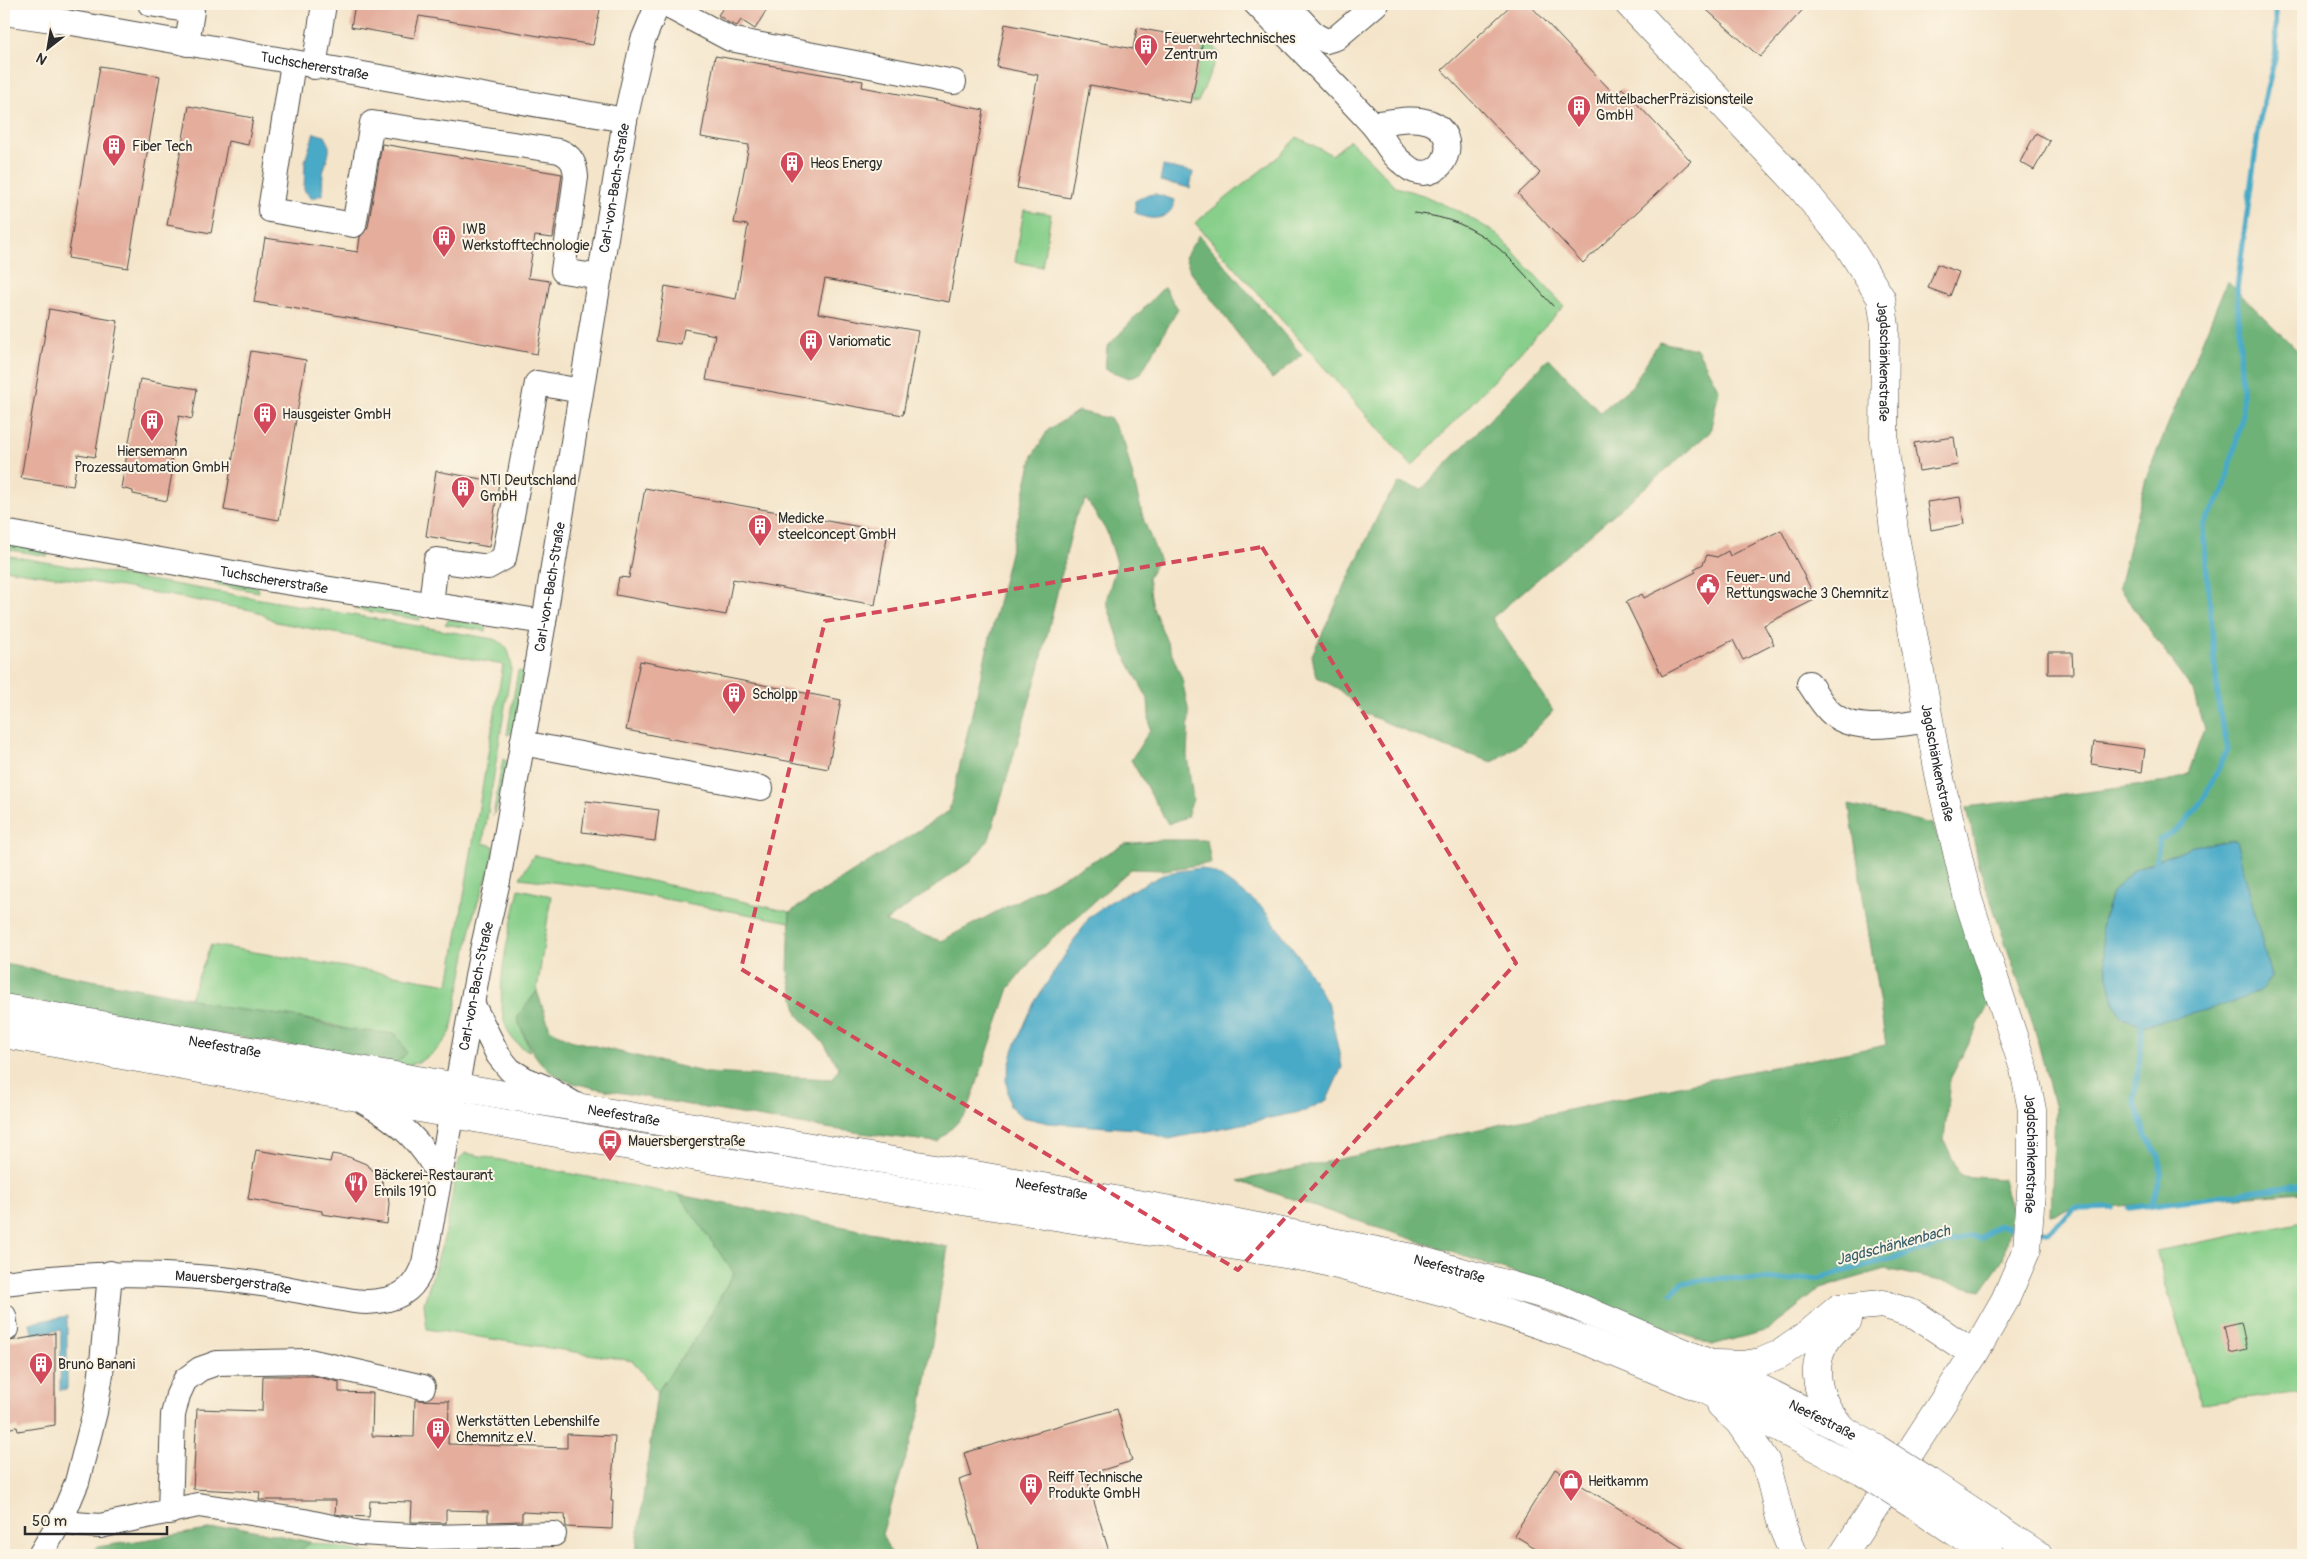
<svg xmlns="http://www.w3.org/2000/svg" width="2307" height="1559" font-family="Pangolin,sans-serif">
	<style>
		.green { fill: #88cf8b; stroke: #5a7d5b }
		.forest { fill: #6eb277; stroke: #4c6e51; fill-rule: evenodd }
		.water { fill: #49aac8; stroke: #3a6a7a }
		.lines { fill: none; stroke-linecap: round; stroke-linejoin: round }
		.stream { stroke: #49aac8; stroke-width: 5.5 }
		.building { fill: #e4ad9c }
		.minor-casing { stroke: #494743; stroke-width: 26 }
		.major-casing { stroke: #494743; stroke-width: 29 }
		.highway-casing { stroke: #494743; stroke-width: 29 }
		.minor { stroke: #fff; stroke-width: 24 }
		.major { stroke: #fff; stroke-width: 28 }
		.highway { stroke: #fff; stroke-width: 28 }
		.tram { stroke: #2b2b2b; stroke-width: 1 }
		.major-bridge-casing { stroke: #494743; stroke-width: 29; stroke-linecap: butt }
		.major-bridge { stroke: #fff; stroke-width: 28 }
		.marked { fill: none; stroke: #d1495b; stroke-width: 4; stroke-dasharray: 10 6; stroke-linejoin: round }
		.labels { text-anchor: middle; stroke-width: 4; stroke-linejoin: round; paint-order: stroke }
		.poi-label { font-size: 14px; fill: #2b2b2b; stroke: #fcf5e5; text-anchor: start }
		.street-label { font-size: 14px; fill: #2b2b2b; stroke: #fcf5e5 }
		.water-label { font-size: 15px; font-style: italic; fill: #375e6a; stroke: #fcf5e5 }
	</style>
	<rect width="100%" height="100%" fill="#fcf5e5"/>
	<filter id="ink" filterUnits="userSpaceOnUse"><feTurbulence type="fractalNoise" baseFrequency=".02" numOctaves="2"/><feDisplacementMap in="SourceGraphic" scale="10" xChannelSelector="R" yChannelSelector="G"/><feConvolveMatrix kernelMatrix="1 2 1 2 8 2 1 2 1" color-interpolation-filters="sRGB"/></filter>
	<filter id="wash" filterUnits="userSpaceOnUse"><feTurbulence type="fractalNoise" baseFrequency=".0096" numOctaves="4" result="noise"/><feDisplacementMap in="SourceGraphic" scale="20" xChannelSelector="R" yChannelSelector="G"/><feGaussianBlur stdDeviation="1.12" result="paint"/><feColorMatrix in="noise" values="0 0 0 0 0 0 0 0 0 0 0 0 0 0 0 0 0 1.4 0 .05"/><feComposite in="paint" operator="in"/></filter>
	<g filter="url(#wash)">
		<rect width="100%" height="100%" fill="#f4e5ca"/>
		<path class="green" d="M1203,40l10,5 6,8 -21,49 -7,1z
			M1297,137l35,18 18,-15 46,47 27,8 37,17 36,21 68,73 -152,160 -217,-243 84,-67z
			M1024,210l27,4 -9,53 -27,-5z
			M4,543l41,7 3,6 -44,-7z
			M4,555l489,84c15,5 18,15 18,30l-28,174 11,3 -4,23 -16,44 -23,118c-9,17 -32,39 -54,33 -14,-3 -38,-30 -54,-36 -40,-14 -83,-12 -124,-21 -9,-2 -19,-6 -29,-9l21,-53 238,39 54,-319 -227,-43 -20,-11 -134,-24 -118,-18z
			M147,567l41,7 2,6 -48,-8z
			M217,579l41,8 1,5 -45,-8z
			M359,603l60,11 1,6 -65,-11z
			M449,619l38,7 -1,5 -41,-7z
			M518,671l5,1 -10,61 -6,2z
			M503,759l6,4 -5,28 -11,25z
			M534,855l256,57v10l-174,-32 -96,-12z
			M519,889l32,7 -14,95 -20,27 13,33c-52,-17 -19,-123 -11,-162z
			M465,1153l214,42 55,78 -32,57 -45,62 -24,-31 -206,-32 -3,-26 21,-68 12,-67 3,-10z
			M2303,1222v170l-102,12 -45,-153z
			M310,1542l68,13h-82z"/>
		<path class="forest" d="M1199,235l103,120 -30,24 -82,-108 -5,-14z
			M2227,281l76,75v836l-236,18 -16,5 4,-106 -21,-82 -55,-161 -12,-59 200,-25 21,-8 16,-45 -11,-38 -74,-104 27,-109zM2235,840l36,137 -11,15 -115,33 -23,-7 -8,-15 -7,-32 -6,-44 11,-34 20,-22 61,-25z
			M1164,287l14,22 -37,64 -12,5 -24,-9 2,-22z
			M1659,342l38,7 22,41 -9,42 -218,186 61,93 -28,29 -32,22 -51,-16 -76,-32 -29,-26 -21,-11 -4,-22 71,-150 16,-22 23,6 127,-131 51,54 32,-26z
			M1078,411l33,8 13,23 20,79 15,38 -11,19 5,30 29,71 7,34 -2,43 6,43 -6,18 -19,7 -37,-64 19,-30 -2,-31 -24,-45 -18,-53 11,-38 -10,-31 -21,-33 -11,18 -36,152 -50,170 -18,22 -86,61 56,19 184,-97 37,-4h45l4,23 -47,7 -33,-1 -91,81 -31,38 -42,125 -29,29c-100,-10 -198,-27 -297,-46 -17,-3 -73,-11 -85,-20 -22,-15 -29,-34 -39,-58l20,-27 13,38 20,11 137,33 125,6 7,-11 -14,-23 -27,-30 -10,-43 2,-60 159,-101 84,-356 15,-25z
			M1849,805l83,19 16,34 43,142 -41,79 -6,61 16,36 43,3 9,34 -9,46 -22,31 -95,-21 -65,19 -53,42 -56,15 -165,-61 -309,-103 488,-105 160,-31z
			M4,964l186,34 30,9 76,10 48,12 52,5 11,19 -11,11 -392,-67z
			M679,1195l269,52 -27,162 -39,125 9,21h-253l-2,-4 21,-159 45,-62 32,-57z
			M234,1526l76,16 -14,13h-209l10,-8z"/>
		<path class="water" d="M314,133l11,3c9,15 1,22 -2,38 -1,6 0,14 0,20l-11,5 -8,-9 1,-29z
			M1163,166l30,6 -3,16 -30,-7z
			M1155,194l20,6c-3,20 -25,23 -40,12v-11l11,-6z
			M2236,840l35,137 -11,15 -45,16 -70,17 -23,-7 -8,-15 -7,-32 -6,-44 11,-34 20,-22 61,-25z
			M1200,868l18,7 43,31 37,49 31,51 13,61 -15,33 -22,11 -136,28 -33,-10 -88,-6 -26,-6 -12,-11 -4,-27 8,-31 20,-45 56,-87 26,-18 51,-25z
			M67,1316v73l-7,1 1,-60 -29,4 -2,-11z"/>
		<g class="lines">
			<path class="stream" d="M2156,861l4,-21 23,-15 21,-27 24,-49 -9,-39 -16,-183 21,-37 19,-76 -6,-126 23,-170 16,-65 -1,-49
				M2141,1024v25l-7,52 12,35 13,21 2,17 -4,17 -7,14
				M2129,1208l174,-23
				M2036,1230l12,2 27,-23 38,-1
				M1672,1293l10,-10 36,-5 63,2 38,-2 151,-41 11,1 18,-13 23,3"/>
		</g>
		<g id="blocks">
			<path class="building" d="M355,4h246l-8,41 -174,-29 -5,22 -63,-11z
				M716,4h43l8,5 -12,20 -14,-9 -4,6 -8,-3 -11,-8 5,-7z
				M1512,4h17l86,91 7,-7 69,73 -108,102 -65,-69 22,-21 -98,-103z
				M1700,4h108l-48,53z
				M1005,24l128,25 4,-21 66,12 -12,63 -101,-18 -20,113 -53,-10 21,-113 -41,-8z
				M715,56l148,25 -1,6 122,23 -35,192 -124,-23 -7,34 100,18 -15,84 -197,-35 9,-45 -31,-6 -3,16 -25,-4 9,-55 71,13 12,-74 -14,-2 15,-78 -48,-8z
				M100,66l60,10 -32,192 -60,-10z
				M189,106l64,12 -5,27 -20,-4 -17,92 -44,-8z
				M2036,133l14,8 -16,29 -14,-8z
				M382,144l180,30 -9,64 -18,-2 -7,42 22,3 -13,73 -190,-37 -93,-15 11,-64 93,14 2,-15 8,-10z
				M1937,264l22,8 -9,24 -22,-8z
				M49,309l69,12 -23,136 -17,-3 -5,32 -52,-8z
				M251,351l55,9 -27,160 -55,-10z
				M140,379l57,10 -5,30 -13,-3 -10,57h3l-5,28 -34,-7v-3l-12,-3z
				M1954,437l4,28 -39,6 -5,-28z
				M436,471l63,11 -10,65 -63,-11z
				M645,488l243,44 -13,73 -142,-26 -7,36 -110,-20 3,-18 10,1z
				M1960,497l4,27 -33,6 -4,-28z
				M1781,530l35,69 -52,26 10,19 -31,16 -10,-20 -71,36 -36,-74 16,-8 2,4 52,-26 -2,-3 9,-5 4,-9 10,2 11,-6 2,5z
				M2048,652h24l1,22h-25z
				M640,661l201,39 -13,69 -202,-39z
				M2094,742l51,7 -3,23 -51,-8z
				M586,801l73,9 -4,31 -73,-9z
				M256,1150l74,12 2,-8 17,3 17,7 14,13 8,18 1,9 -2,20 -65,-10v-3l-74,-12z
				M2241,1322l6,27 -17,4 -6,-27z
				M55,1333v92l-37,6 -1,-4 -13,2v-87z
				M263,1376h51l25,6v10l34,1 -1,43 42,1 1,-37 34,1 -1,43 119,4v-14l48,2 -4,65h2l-1,28 -46,-2 -1,-13 -43,-2v9l-34,1v-11l-42,-1v13l-35,-1 1,-20 -42,-1 -1,16 -20,-1 -14,-2 1,-14h-77l1,-8 -67,-3 4,-80 65,2z
				M1117,1409l15,52 -46,14 24,80h-129l-22,-75 12,-4 -7,-23z
				M1555,1469l139,86h-147l-33,-20z"/>
		</g>
	</g>
	<g filter="url(#ink)">
		<use href="#blocks" fill-opacity="0" stroke="#494743" stroke-width="1"/>
		<g class="lines">
			<g class="minor-casing">
				<g id="minor">
					<path d="M150,4l42,7 -5,33"/>
					<path d="M664,4l66,35 224,43"/>
					<path d="M1256,4c38,39 77,78 114,118 12,12 17,28 30,39 4,3 8,7 12,9 32,15 52,-35 17,-48 -17,-6 -39,0 -57,2"/>
					<path d="M1286,4l29,31 11,6 10,-3 40,-34"/>
					<path id="s1" d="M4,13l62,9 559,98"/>
					<path d="M293,63l-23,147 84,15 18,-102 187,28c13,5 16,13 17,26l-13,94 37,6"/>
					<path d="M314,67l10,-63"/>
					<path id="s2" d="M4,532l268,48 272,42"/>
					<path d="M431,605l5,-45 52,7 16,-9 33,-175 44,8"/>
					<path d="M1809,683c6,9 12,20 20,28 23,24 71,13 101,9"/>
					<path d="M522,743l239,45"/>
					<path d="M473,1005l25,50 12,15 15,9 22,9 29,17"/>
					<path d="M364,1102c35,19 59,40 76,76"/>
					<path id="s3" d="M4,1283c84,-11 159,-12 243,-1 26,3 52,9 79,14 17,3 35,8 52,5 26,-3 38,-15 46,-38l57,-308 17,-74 46,-259 81,-502 18,-80 15,-36"/>
					<path d="M4,1316l2,13"/>
					<path d="M170,1512l3,-97 5,-20 7,-15 15,-11 17,-6 92,-2 114,26"/>
					<path d="M62,1518l13,6 25,2 98,-21 106,16 56,12 71,4 123,-3"/>
					<path d="M40,1555l22,-37 15,-36 18,-70 6,-38 9,-101"/>
				</g>
			</g>
			<g class="major-casing">
				<g id="major">
					<path id="s4" d="M1629,4l171,182 46,56 35,56 4,28 -1,116 10,89 46,248 28,120 56,170 8,41v68l-5,71 -22,51 -31,54 -131,201"/>
					<path id="s5" d="M458,1087l512,87 223,40 219,44 147,41 152,65 131,65 35,20"/>
					<path d="M453,1114l159,29 703,116 140,37 127,43 123,51 158,82"/>
					<path d="M1717,1364l26,1 18,-3 19,-8 27,-19 32,-27 44,-4 33,11 58,39"/>
					<path d="M1721,1405l18,17 27,40 16,64 12,29"/>
					<path d="M1842,1429c-6,-8 -12,-15 -16,-23 -17,-33 -10,-66 22,-86"/>
					<path d="M1929,1482l109,73"/>
					<path d="M1915,1505l75,50"/>
				</g>
			</g>
			<g class="highway-casing">
				<g id="highway">
					<path id="s6" d="M4,1008l454,79"/>
					<path d="M4,1034l449,80"/>
				</g>
			</g>
			<use href="#minor" class="minor"/>
			<use href="#major" class="major"/>
			<use href="#highway" class="highway"/>
			<path class="tram" d="M1414,213c72,8 94,44 139,93"/>
			<g class="major-bridge-casing">
				<path id="major-bridge" d="M1877,1449l52,33
					M1863,1472l52,33"/>
			</g>
			<use href="#major-bridge" class="major-bridge"/>
		</g>
	</g>
	<path class="marked" d="M1262,547l254,416 -278,307 -497,-301 84,-348z"/>
	<defs>
		<g id="building-pin" transform="scale(1.25)"><path d="M0 17L-7.5 6A9.5 9.5 0 1 1 7.5 6Z" fill="#d1495b" stroke="#fcf5e5"/><path d="M-4-6H4V6H1V3H-1V6H-4ZM-2.5-4.3h1.7v1.8h-1.7ZM.8-4.3h1.7v1.8H.8ZM-2.5-1h1.7V.8h-1.7ZM.8-1h1.7V.8H.8Z" fill="#fff"/></g>
		<g id="civic-pin" transform="scale(1.25)"><path d="M0 17L-7.5 6A9.5 9.5 0 1 1 7.5 6Z" fill="#d1495b" stroke="#fcf5e5"/><path d="M-.6-6.5H3V-4.5H.6V-3L4-1V1h2V6H-6V1h2V-1L-.6-3ZM-1.2 2.5V6h2.4V2.5Z" fill="#fff"/></g>
		<g id="bus-pin" transform="scale(1.25)"><path d="M0 17L-7.5 6A9.5 9.5 0 1 1 7.5 6Z" fill="#d1495b" stroke="#fcf5e5"/><path d="M-5-6H5V4H4V6H2V4H-2V6H-4V4H-5ZM-3.5-4V0h7V-4ZM-3.5 1.2v1.5H-2V1.2ZM2 1.2v1.5H3.5V1.2Z" fill="#fff"/></g>
		<g id="restaurant-pin" transform="scale(1.25)"><path d="M0 17L-7.5 6A9.5 9.5 0 1 1 7.5 6Z" fill="#d1495b" stroke="#fcf5e5"/><path d="M-5-6h1v4h1v-4h1v4h1v-4h1v5L-1.5 .5V6h-2V.5L-5-1ZM5-6V6H3V1.5H1.5Q1.5-4 5-6Z" fill="#fff"/></g>
		<g id="shop-pin" transform="scale(1.25)"><path d="M0 17L-7.5 6A9.5 9.5 0 1 1 7.5 6Z" fill="#d1495b" stroke="#fcf5e5"/><path d="M-5-2.5h2.3a2.7 3.5 0 0 1 5.4 0H5L5.5 6h-11ZM-1.5-2.5h3a1.5 2.3 0 0 0-3 0Z" fill="#fff"/></g>
	</defs>
	<g fill-rule="evenodd">
		<use href="#building-pin" x="1146" y="46"/>
		<use href="#building-pin" x="1579" y="107"/>
		<use href="#building-pin" x="114" y="146"/>
		<use href="#building-pin" x="792" y="163"/>
		<use href="#building-pin" x="444" y="237"/>
		<use href="#building-pin" x="811" y="341"/>
		<use href="#building-pin" x="265" y="414"/>
		<use href="#building-pin" x="152" y="421"/>
		<use href="#building-pin" x="463" y="488"/>
		<use href="#building-pin" x="760" y="526"/>
		<use href="#civic-pin" x="1708" y="585"/>
		<use href="#building-pin" x="734" y="694"/>
		<use href="#bus-pin" x="610" y="1141"/>
		<use href="#restaurant-pin" x="356" y="1183"/>
		<use href="#building-pin" x="41" y="1364"/>
		<use href="#building-pin" x="438" y="1429"/>
		<use href="#shop-pin" x="1571" y="1481"/>
		<use href="#building-pin" x="1031" y="1485"/>
	</g>
	<g class="labels">
		<g class="poi-label">
			<text x="1164" y="43">Feuerwehrtechnisches<tspan x="1164" dy="16">Zentrum</tspan></text>
			<text x="1596" y="104">MittelbacherPräzisionsteile<tspan x="1596" dy="16">GmbH</tspan></text>
			<text x="132" y="151">Fiber Tech</text>
			<text x="810" y="168">Heos Energy</text>
			<text x="462" y="234">IWB<tspan x="462" dy="16">Werkstofftechnologie</tspan></text>
			<text x="828" y="346">Variomatic</text>
			<text x="282" y="419">Hausgeister GmbH</text>
			<text x="152" y="456" text-anchor="middle">Hiersemann<tspan x="152" dy="16">Prozessautomation GmbH</tspan></text>
			<text x="480" y="485">NTI Deutschland<tspan x="480" dy="16">GmbH</tspan></text>
			<text x="778" y="523">Medicke<tspan x="778" dy="16">steelconcept GmbH</tspan></text>
			<text x="1726" y="582">Feuer- und<tspan x="1726" dy="16">Rettungswache 3 Chemnitz</tspan></text>
			<text x="752" y="699">Scholpp</text>
			<text x="628" y="1146">Mauersbergerstraße</text>
			<text x="374" y="1180">Bäckerei-Restaurant<tspan x="374" dy="16">Emils 1910</tspan></text>
			<text x="58" y="1369">Bruno Banani</text>
			<text x="456" y="1426">Werkstätten Lebenshilfe<tspan x="456" dy="16">Chemnitz e.V.</tspan></text>
			<text x="1048" y="1482">Reiff Technische<tspan x="1048" dy="16">Produkte GmbH</tspan></text>
			<text x="1588" y="1486">Heitkamm</text>
		</g>
		<g class="street-label">
			<text dy="5" stroke="none"><textPath href="#s1" startOffset="315">Tuchschererstraße</textPath></text>
			<text dy="5" stroke="none"><textPath href="#s3" startOffset="1532">Carl-von-Bach-Straße</textPath></text>
			<text dy="5" stroke="none"><textPath href="#s4" startOffset="452">Jagdschänkenstraße</textPath></text>
			<text dy="5" stroke="none"><textPath href="#s2" startOffset="274">Tuchschererstraße</textPath></text>
			<text dy="5" stroke="none"><textPath href="#s3" startOffset="1128">Carl-von-Bach-Straße</textPath></text>
			<text dy="5" stroke="none"><textPath href="#s4" startOffset="858">Jagdschänkenstraße</textPath></text>
			<text dy="5" stroke="none"><textPath href="#s3" startOffset="722">Carl-von-Bach-Straße</textPath></text>
			<text dy="5" stroke="none"><textPath href="#s6" startOffset="224">Neefestraße</textPath></text>
			<text dy="5" stroke="none"><textPath href="#s5" startOffset="168">Neefestraße</textPath></text>
			<text dy="5" stroke="none"><textPath href="#s4" startOffset="1262">Jagdschänkenstraße</textPath></text>
			<text dy="5" stroke="none"><textPath href="#s5" startOffset="602">Neefestraße</textPath></text>
			<text dy="5" stroke="none"><textPath href="#s5" startOffset="1008">Neefestraße</textPath></text>
			<text dy="5" stroke="none"><textPath href="#s3" startOffset="230">Mauersbergerstraße</textPath></text>
			<text dy="5" stroke="none"><textPath href="#s5" startOffset="1412">Neefestraße</textPath></text>
		</g>
		<g class="water-label">
			<text transform="translate(1893 1245) rotate(-15)" y="5">Jagdschänkenbach</text>
		</g>
	</g>
	<rect width="2307" height="1559" fill="none" stroke="#fcf5e5" stroke-width="20"/>
	<g transform="translate(48 48) rotate(211)" stroke="#fcf5e5" stroke-width="4" paint-order="stroke">
	<path d="M0-4L9 19L0 12L-9 19Z" fill="#2b2b2b"/>
	<text y="-8" font-size="14" font-weight="bold" text-anchor="middle" fill="#2b2b2b">N</text>
	</g>
	<path d="M25 1526v8h142v-8" fill="none" stroke="#2b2b2b" stroke-width="2.5"/>
	<text x="32" y="1526" font-size="15" fill="#2b2b2b" stroke="#fcf5e5" stroke-width="4" paint-order="stroke">50 m</text>
</svg>
